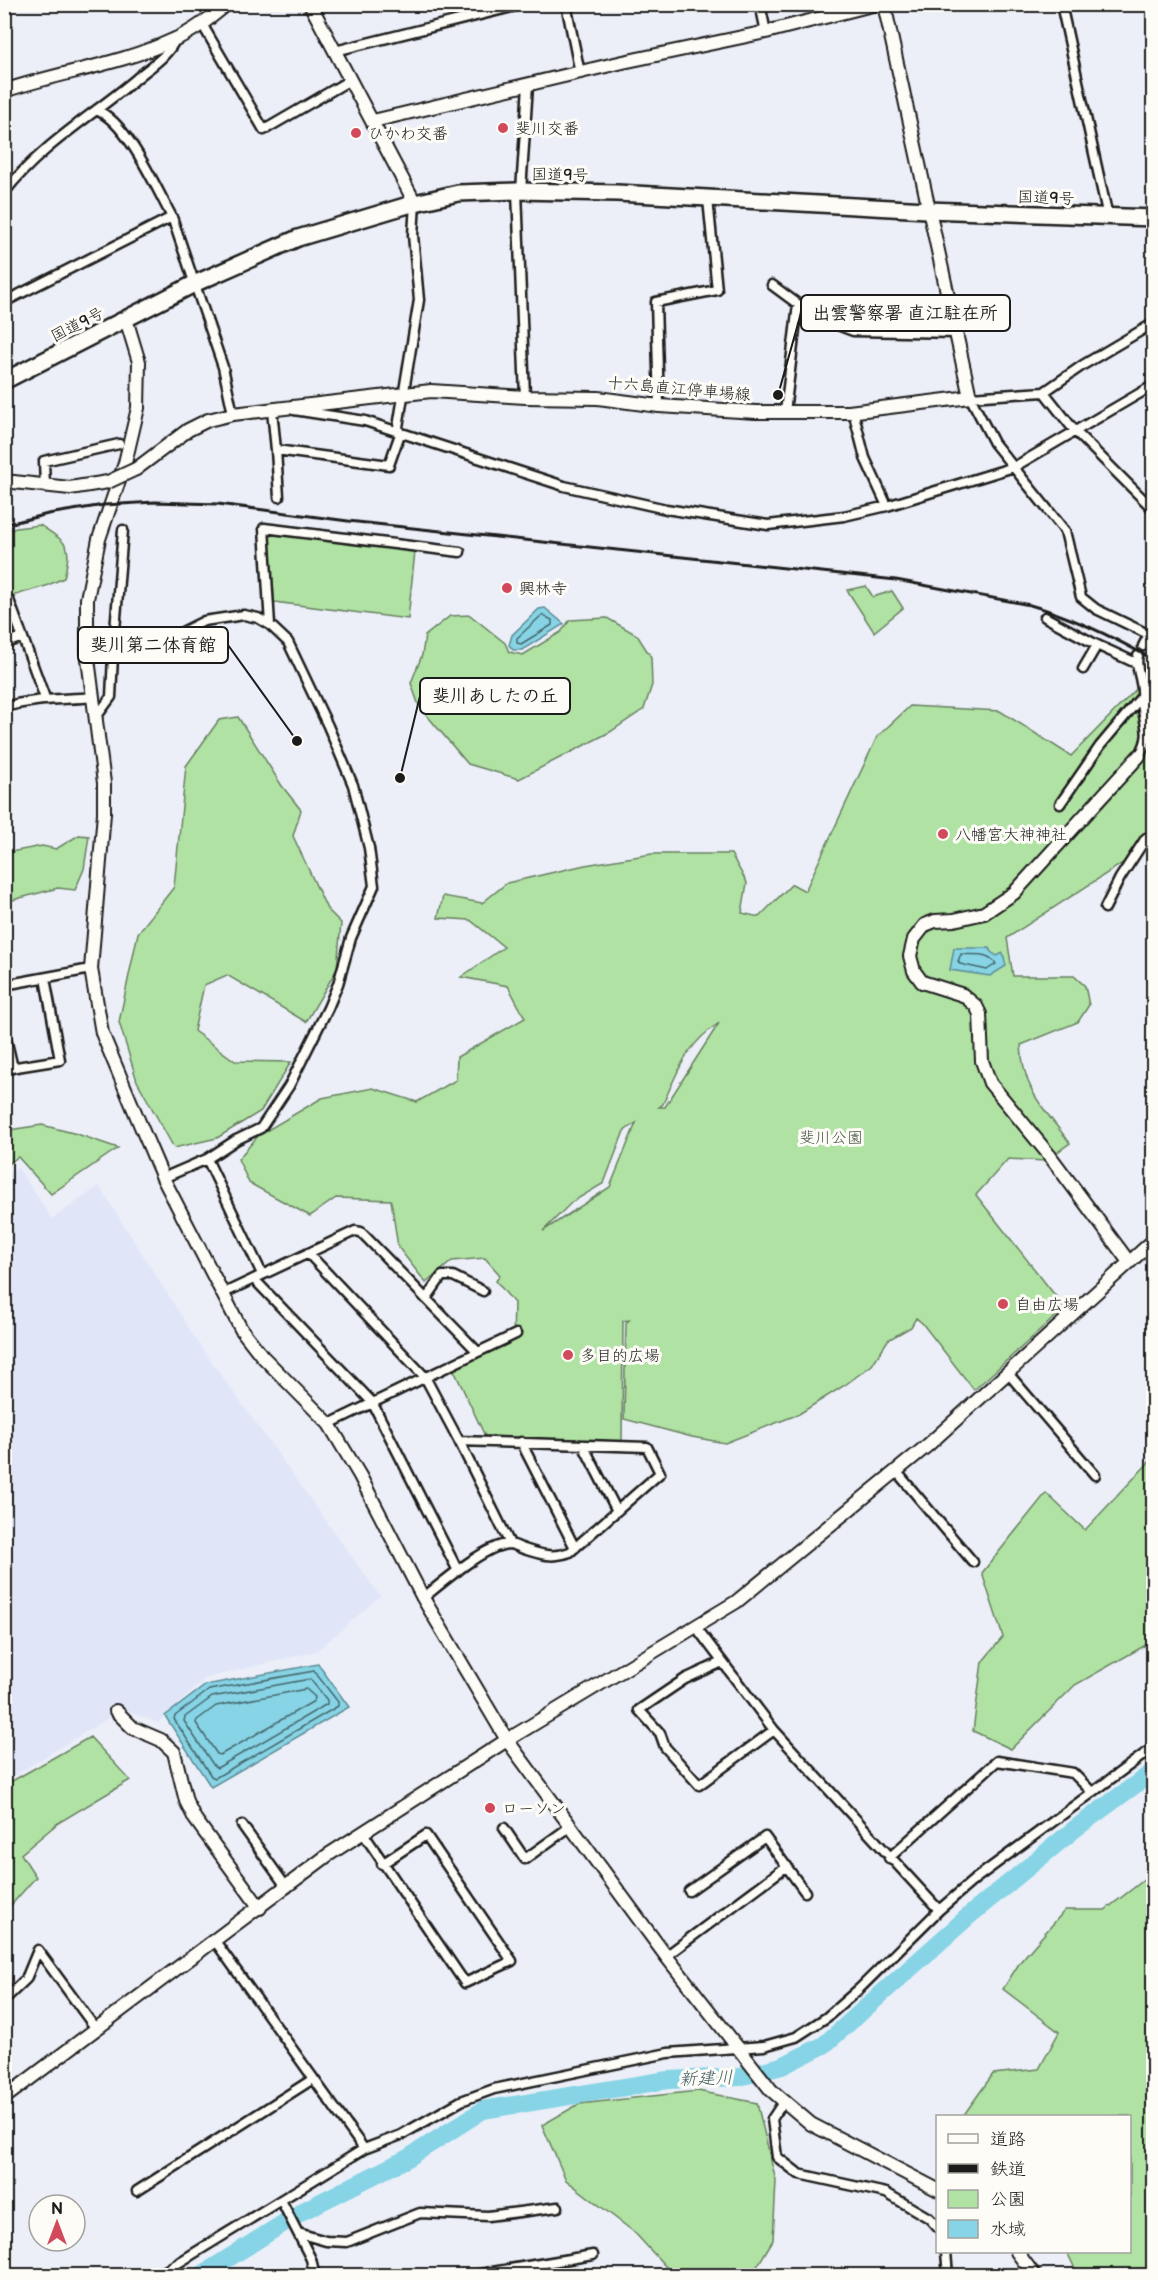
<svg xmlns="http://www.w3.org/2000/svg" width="1158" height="2280" font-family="'Balsamiq Sans','Klee One',sans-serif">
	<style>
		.built { fill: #e0e6f8 }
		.green { fill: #b0e2a3; stroke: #667f60; stroke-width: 1.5; fill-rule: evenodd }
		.water { fill: #86d4e5; stroke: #5c8a95; stroke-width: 1.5 }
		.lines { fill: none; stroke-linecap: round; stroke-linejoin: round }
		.shore { stroke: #46666c; stroke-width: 1.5 }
		.river { stroke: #86d4e5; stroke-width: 18 }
		.street-casing { stroke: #1c1c1c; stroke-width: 13 }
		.secondary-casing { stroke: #1c1c1c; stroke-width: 16 }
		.highway-casing { stroke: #1c1c1c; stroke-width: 20 }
		.street { stroke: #fdfcf7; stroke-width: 8 }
		.secondary { stroke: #fdfcf7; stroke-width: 12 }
		.highway { stroke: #fdfcf7; stroke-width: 15 }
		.rail { stroke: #1c1c1c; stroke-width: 3 }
		.secondary-bridge-casing { stroke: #1c1c1c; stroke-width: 16; stroke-linecap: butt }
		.secondary-bridge { stroke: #fdfcf7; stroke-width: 12 }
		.poi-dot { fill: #d1495b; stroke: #fdfcf7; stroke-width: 2 }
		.labels { text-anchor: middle; stroke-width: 6; stroke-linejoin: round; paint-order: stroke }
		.poi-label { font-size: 16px; fill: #1c1c1c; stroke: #fdfcf7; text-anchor: start }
		.street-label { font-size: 16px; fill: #1c1c1c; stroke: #fdfcf7 }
		.park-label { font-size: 16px; fill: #485744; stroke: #fdfcf7 }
		.water-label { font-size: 18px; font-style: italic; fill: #415c62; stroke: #fdfcf7 }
		.leader { fill: none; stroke: #1c1c1c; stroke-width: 2 }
		.callout-dot { fill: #1c1c1c; stroke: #fdfcf7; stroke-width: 2 }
		.callout { fill: #fdfcf7; stroke: #1c1c1c; stroke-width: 2 }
		.callout-label { font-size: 18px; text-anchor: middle; font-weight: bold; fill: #1c1c1c }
	</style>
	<rect width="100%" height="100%" fill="#eceff8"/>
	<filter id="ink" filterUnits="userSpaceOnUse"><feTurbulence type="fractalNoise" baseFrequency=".0167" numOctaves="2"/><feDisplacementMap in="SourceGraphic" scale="12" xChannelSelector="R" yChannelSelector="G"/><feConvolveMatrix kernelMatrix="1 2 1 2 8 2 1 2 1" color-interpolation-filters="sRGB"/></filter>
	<g filter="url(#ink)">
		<path class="built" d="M18,1168l34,51 47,-33 102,161 179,249 -63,55 -111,27 -48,45 -35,-14 -118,72 -1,-605z"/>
		<path class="green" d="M40,525c29,20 32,18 24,53l-18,8 -41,12 -1,-66 12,-4z
			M274,533l141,18 -7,68 -134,-17 -5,-64z
			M866,586l7,11 19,-6 11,17 -29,24 -27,-42z
			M470,615l35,28 4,9 14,3 38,-23 9,-12 37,-2 30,17 14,22 1,28 -8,24 -34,23 -91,47 -51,-15 -49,-58 -8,-23 11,-28 3,-19 25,-20z
			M1145,680l8,2c0,10 -4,11 -5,19 -2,18 10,28 2,49l4,8 -1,83 -7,7 -139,90 6,38h61l11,10 4,19 -11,17 -57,23c2,46 23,64 49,98l-25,18 -37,-2 -32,36 89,113 -91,82 -52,-67 -6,-5 -5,9 -23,13 -16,25 -27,20 -46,29 -74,29 -33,-6 -68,-18 2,-96 3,-3 -6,1 -1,121 -137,-6 -32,-68 60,-27 1,-38 -18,-22 4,-6 -15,-17 -33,3 -26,22 -28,-36 -7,-47 -55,-2 -26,18 -61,-33 -11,-24 21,-24 63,-37 51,-10 44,14 39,-22 1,-23 68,-39 -17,-32 -47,-9 43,-30 -34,-27 -32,-2 5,-22 39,7 25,-20 78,-18 67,-11h79l16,29 -5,30 17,4 33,-33 13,7 72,-154 33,-31 90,5 71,45zM719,1023l-54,84h-6l4,-3c16,-35 23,-59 56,-81zM636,1123l-26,64 -67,44 29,-29 32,-19 20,-52z
			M238,717l44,69 19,24 -8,26 34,73 14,14 -4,46 -31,53 -79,-47 -23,10 -10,46 41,30 56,1 -30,49 -44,27 -43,10 -37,-67 -18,-59 19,-89 36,-46 12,-121 33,-46z
			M79,835l10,1 -5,33 -9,21 -17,-2 -53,14v-49l37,-7 14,3z
			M42,1125l35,9 41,14 -67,46 -33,-37 -13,9v-33l4,-3z
			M1153,1399v242l-78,44 -64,64 -38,-18 9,-69 21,-25 -21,-64 64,-80 39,37 67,-71 -3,-57z
			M90,1737l40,43 -72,43 -37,31 15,23 -31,35v-127z
			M1153,1873v402h-75l-11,-23h63v-136h-167l30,-42 46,-5 20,-37 -56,-43 17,-27 45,-52h40z
			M698,2091l59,12 19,78 -3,59 -21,35h-87l1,-8 -32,-35 -68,-52 -24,-55 37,-21z"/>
		<path class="water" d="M545,608l19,16 -42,26h-9l-4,-5 3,-10 27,-26z
			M954,948h35l2,4 6,4 6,-3 3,13 -16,10 -40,-6z
			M318,1664l31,43 -138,80 -46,-71 41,-31z"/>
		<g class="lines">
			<path class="shore" d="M542,615l10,5v5l-31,19 -4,-1v-5z
				M961,954c15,2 26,-3 35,10l-9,6 -27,-6 -2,-3z
				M314,1671l24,31v4l-123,72 -4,-2 -37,-57 1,-3 34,-26z
				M310,1679l17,21v4l-110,64 -3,-2 -30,-45 1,-4 27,-20z
				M306,1689l9,8 -1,4 -94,54 -3,-1 -21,-31 1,-3 19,-14z"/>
			<path class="river" d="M200,2276l103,-65 105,-53 75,-48 185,-30 71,-3 43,-11 42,-21 147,-131 105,-86 78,-57"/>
			<g class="street-casing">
				<path id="street" d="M566,4l14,69
					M760,4l6,28
					M1061,4l47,213
					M202,24l62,106 86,-50
					M335,51l189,-47
					M96,110c31,11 60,78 76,107
					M517,191l8,206
					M521,191l7,-106
					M4,193c36,-47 88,-77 132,-114 14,-12 32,-23 39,-39
					M772,285l42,31 39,15 104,2
					M4,302l168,-85 51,150 10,47
					M1154,323l-71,42 -39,27 -74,5 24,46 71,88 16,66 15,12 58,28
					M1044,392l30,38 80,80
					M659,406l-3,-104 61,-12 -9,-91
					M272,410l4,40 113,15 11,-31 -2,-7 21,-127 -6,-65 2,-32
					M294,410l71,11 199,65 102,23 102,16 76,-9 43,-10 127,-39 140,-82
					M853,411l12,47 22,48
					M785,412l13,-108
					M276,450l3,47
					M45,487l-1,-26 75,-17
					M9,600l36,98
					M1045,617l52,28 39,18
					M270,625l-6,-97 196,24
					M4,644l18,-7
					M1143,646l5,-10
					M113,656l10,-126
					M1138,656c-3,10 2,18 3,27 2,7 1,13 1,19 2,24 11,31 -3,54
					M1083,669l14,-24
					M4,707c32,-9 58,-7 90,-10
					M97,716l14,-19 2,-41 53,-16 38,-19 40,-6 14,3 12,7 18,17 40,84 25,59 16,63 5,38 -23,52 -13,46 -10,24 -39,78 -28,42 -25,12 -29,19 -44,19
					M1060,804l40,-58 42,-50
					M1105,908l15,-30 26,-40
					M4,985l87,-16
					M4,1030l9,38
					M4,1069l56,-9 -15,-82
					M207,1159l55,115
					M308,1253l117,124 34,64 188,6 13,26 -90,79c-18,7 -31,2 -49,-4 -4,-2 -8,-4 -13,-4 -24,2 -66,39 -85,54
					M254,1279l118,123 86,169
					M222,1294l133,-63 6,1 117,120 -149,72
					M426,1299l16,-23h11l30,15
					M478,1352l38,-18
					M1007,1372l88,103
					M459,1441l51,103
					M521,1442l54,106
					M583,1445l34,66
					M896,1471l77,91
					M696,1627l78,103 165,180
					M722,1662l-37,17 -46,31 21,23 5,14 34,38 75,-55
					M242,1825l45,63
					M504,1828l21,31 46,-33
					M363,1833l102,150 47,-22 -86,-126 -44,29
					M889,1858l108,-97 76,12 19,19
					M689,1891l76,-54 40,55
					M215,1941l149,208
					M666,1956l121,-90
					M4,2000l22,-21 12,-29 58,79
					M784,2101l-12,18 5,38 22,17 87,19 43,25 9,10
					M137,2191l176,-112
					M281,2200l30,59 4,17
					M298,2233l28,8 21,1 73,-29 68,3 70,-9
					M946,2252l2,24
					M157,2276l207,-127 37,-14 60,-34 33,-12 174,-36 96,-7 32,-9 31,-20 32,-28 80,-79 36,-31 179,-132
					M468,2276l125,-21"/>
			</g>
			<g class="secondary-casing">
				<path id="secondary" d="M310,4l105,199
					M4,91c56,-19 115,-26 169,-51 20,-8 37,-22 54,-36
					M373,121l250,-59 143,-30 110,-28
					M126,319l13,43 -1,46 -13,55 -26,76 -12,60v52l17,132v30l-13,156 11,64 40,96 21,49 78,151 21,27 67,68 31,52 63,122 84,142 159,216 105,134 40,34 127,66
					M136,469l52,-39 20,-10 25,-6 198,-23 94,6 73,1 61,8 97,6h93l121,-15 -86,-393
					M4,481l66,7 38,-6
					M1129,1262l-79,-106 -60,-73 -8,-22 -2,-47 -4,-8 -13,-11 -41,-13 -8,-11 -4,-15 4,-17 11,-14 10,-4 19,-1 30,-7 30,-20 125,-137
					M116,1711l17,17 28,12 13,12 12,49 9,18 65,89
					M4,2098l324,-243 179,-115 229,-138 192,-157 226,-205
					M1017,2252l18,24"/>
			</g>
			<g class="highway-casing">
				<path id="highway" d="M4,381l192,-98 102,-45 117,-35 43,-10 59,-2 100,2 310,17 227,8"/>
			</g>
			<use href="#street" class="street"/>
			<use href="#secondary" class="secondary"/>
			<use href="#highway" class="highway"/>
			<path class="rail" d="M4,525l44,-11 56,-9 51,-3 63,2 130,17 548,59 134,25c43,12 85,33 124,55"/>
			<g class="secondary-bridge-casing">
				<path id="secondary-bridge" d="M108,482l28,-13"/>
			</g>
			<use href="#secondary-bridge" class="secondary-bridge"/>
		</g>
	</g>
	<g class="poi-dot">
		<circle cx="503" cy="128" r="6"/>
		<circle cx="356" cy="133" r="6"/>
		<circle cx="507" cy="588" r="6"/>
		<circle cx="943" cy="834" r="6"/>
		<circle cx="1003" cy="1304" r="6"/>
		<circle cx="568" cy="1355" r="6"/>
		<circle cx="490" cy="1808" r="6"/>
	</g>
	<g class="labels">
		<g class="poi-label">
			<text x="515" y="134">斐川交番</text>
			<text x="368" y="139">ひかわ交番</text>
			<text x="519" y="594">興林寺</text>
			<text x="955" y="840">八幡宮大神神社</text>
			<text x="1015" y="1310">自由広場</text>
			<text x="580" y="1361">多目的広場</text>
			<text x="502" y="1814">ローソン</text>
		</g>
		<g class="street-label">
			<text transform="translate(560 174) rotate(1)" y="6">国道9号</text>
			<text transform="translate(1046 197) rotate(2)" y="6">国道9号</text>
			<text transform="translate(77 324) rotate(-27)" y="6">国道9号</text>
			<text transform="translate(679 388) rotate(5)" y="6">十六島直江停車場線</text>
		</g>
		<g class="park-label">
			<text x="831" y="1143">斐川公園</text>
		</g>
		<g class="water-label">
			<text transform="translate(706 2078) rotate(-2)" y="6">新建川</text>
		</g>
	</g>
	<path class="leader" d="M778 395L801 313M297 741L228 645M400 778L420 696"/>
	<g class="callout-dot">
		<circle cx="778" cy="395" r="6"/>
		<circle cx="297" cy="741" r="6"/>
		<circle cx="400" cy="778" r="6"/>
	</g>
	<g class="callout">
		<rect x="801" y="295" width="209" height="36" rx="6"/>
		<rect x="78" y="627" width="150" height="36" rx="6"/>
		<rect x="420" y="678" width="150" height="36" rx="6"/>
	</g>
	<g class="callout-label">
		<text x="905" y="319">出雲警察署 直江駐在所</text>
		<text x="153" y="651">斐川第二体育館</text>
		<text x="495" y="702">斐川あしたの丘</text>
	</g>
	<rect width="1158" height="2280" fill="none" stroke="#fdfcf7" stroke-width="24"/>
	<rect x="12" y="12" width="1134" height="2256" fill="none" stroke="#1c1c1c" stroke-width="2" filter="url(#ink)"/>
	<rect x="936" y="2115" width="195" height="138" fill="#fdfcf7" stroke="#a3a29f" stroke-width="1.5"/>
	<rect x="948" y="2134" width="30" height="9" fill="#fdfcf7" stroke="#a3a29f" stroke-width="1.5"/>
	<text x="990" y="2145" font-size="18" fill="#1c1c1c">道路</text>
	<rect x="948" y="2164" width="30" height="9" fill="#1c1c1c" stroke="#a3a29f" stroke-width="1.5"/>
	<text x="990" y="2175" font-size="18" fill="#1c1c1c">鉄道</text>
	<rect x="948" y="2190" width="30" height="18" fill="#b0e2a3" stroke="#a3a29f" stroke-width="1.5"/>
	<text x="990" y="2205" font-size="18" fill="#1c1c1c">公園</text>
	<rect x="948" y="2220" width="30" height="18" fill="#86d4e5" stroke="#a3a29f" stroke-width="1.5"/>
	<text x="990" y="2235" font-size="18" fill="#1c1c1c">水域</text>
	<g transform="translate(57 2223)"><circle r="28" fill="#fdfcf7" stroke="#a3a29f" stroke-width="1.5"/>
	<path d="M0-4.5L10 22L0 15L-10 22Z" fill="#d1495b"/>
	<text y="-9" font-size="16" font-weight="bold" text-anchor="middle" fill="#1c1c1c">N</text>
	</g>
</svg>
